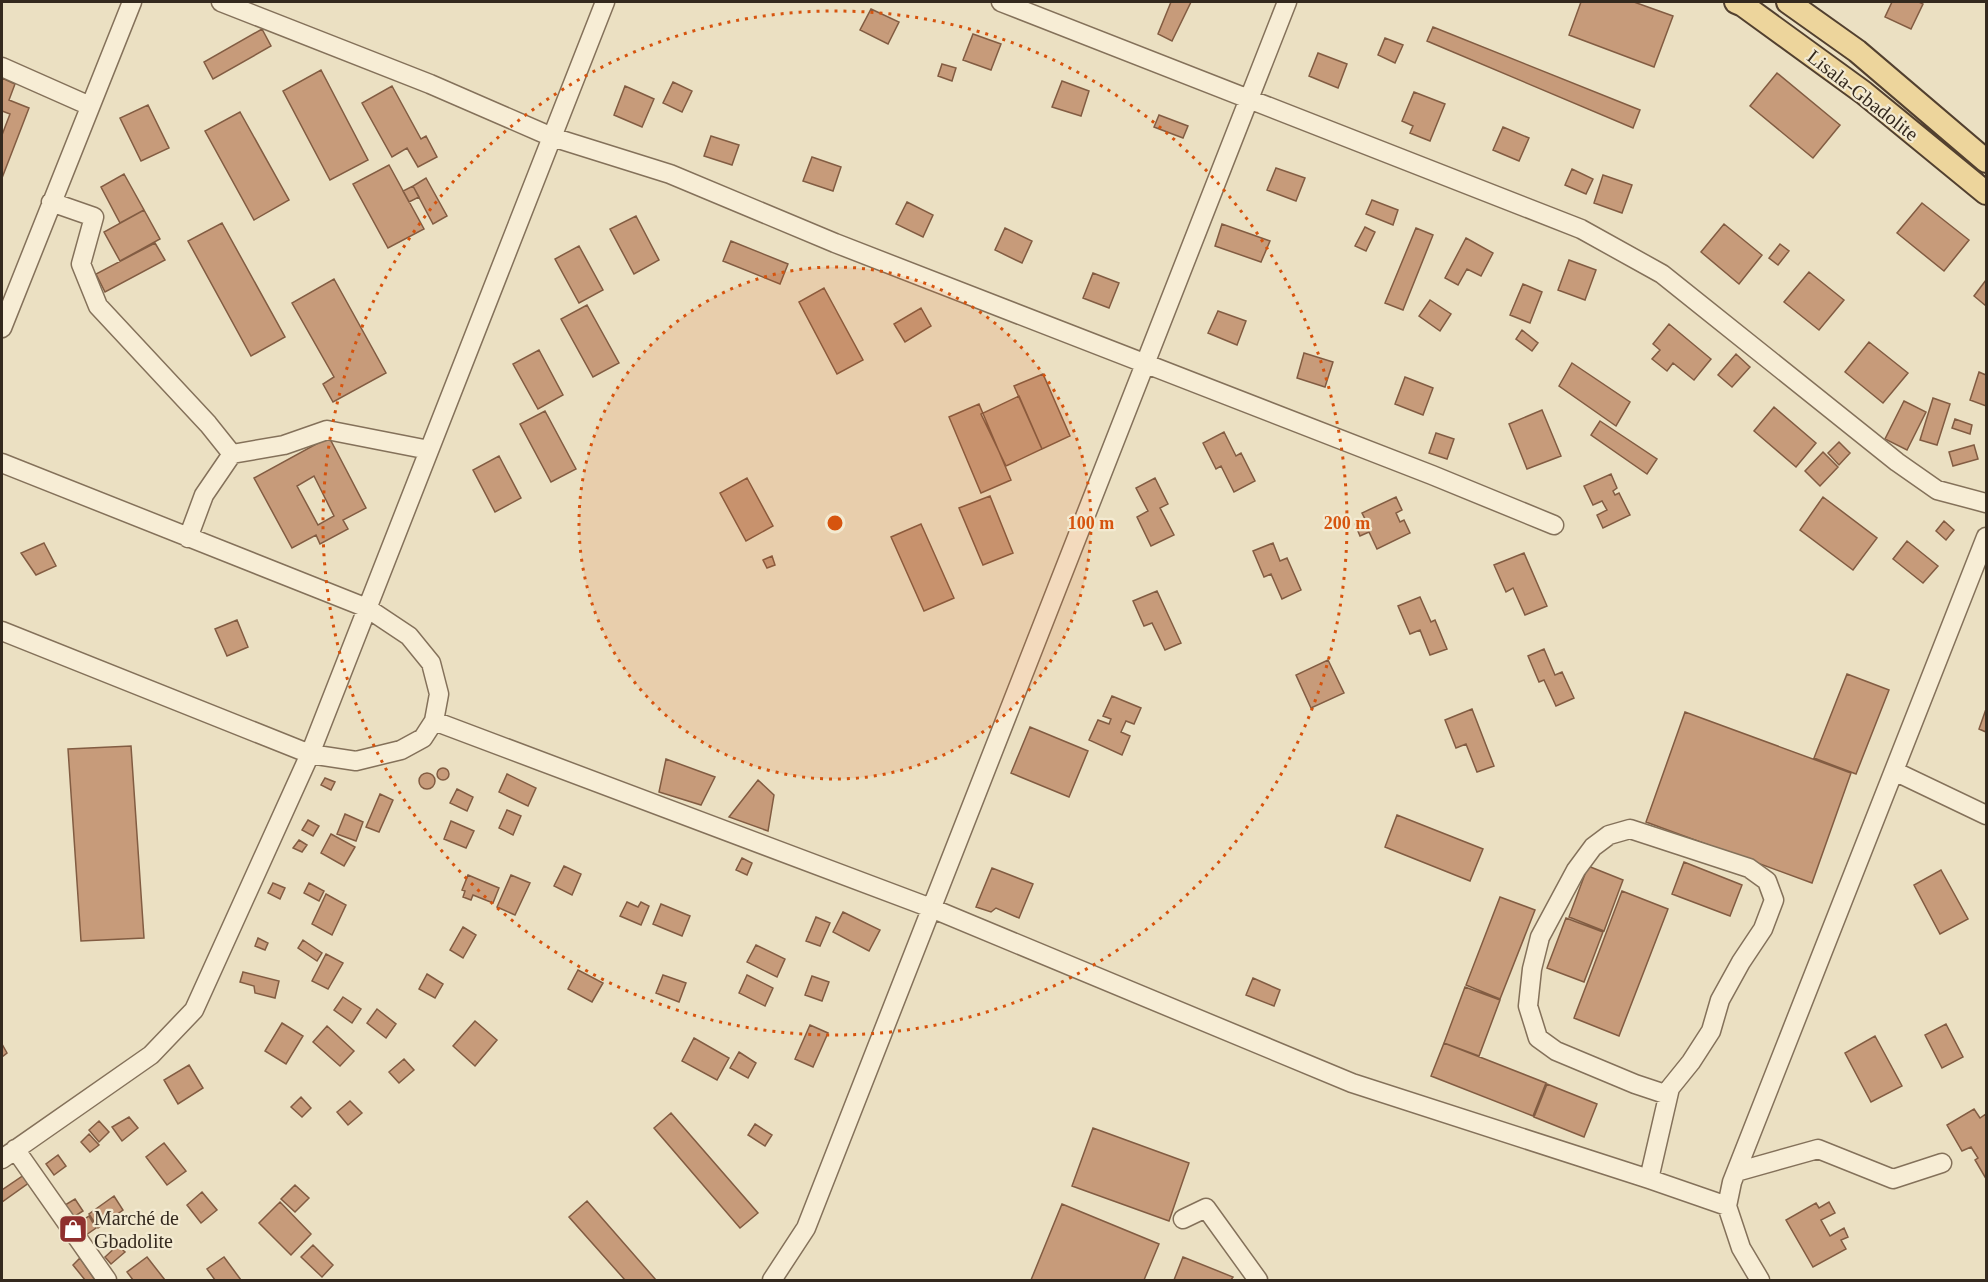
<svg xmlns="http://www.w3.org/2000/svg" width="1988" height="1282" font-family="Georgia,serif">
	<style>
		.building { fill: #c79b7a; stroke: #825c42; stroke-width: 1.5; fill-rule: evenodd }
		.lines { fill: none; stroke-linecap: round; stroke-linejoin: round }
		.minor-casing { stroke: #84715a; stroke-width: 21 }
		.major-casing { stroke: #52402f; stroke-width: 26 }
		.minor { stroke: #f7edd5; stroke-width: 18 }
		.major { stroke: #edd59c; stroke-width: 22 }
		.ring { fill: none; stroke: #d6540e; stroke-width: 3; stroke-dasharray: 3 6 }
		.labels { text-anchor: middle; stroke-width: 4.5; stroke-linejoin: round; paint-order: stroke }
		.street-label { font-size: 20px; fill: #34291e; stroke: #f3ead1 }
		.poi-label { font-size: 20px; fill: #34291e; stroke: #f3ead1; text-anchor: start }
		.centre { fill: #d6540e; stroke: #f3ead1; stroke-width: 3 }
		.ring-label { font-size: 18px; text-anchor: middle; font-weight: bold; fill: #d6540e; stroke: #f3ead1; stroke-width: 4.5; stroke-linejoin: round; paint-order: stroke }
	</style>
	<rect width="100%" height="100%" fill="#ebe0c2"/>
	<path class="building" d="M1171,2h20l-19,39 -14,-7z
		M1581,2h53l39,14 -19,51 -85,-32z
		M1892,2h27l4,2 -12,25 -26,-12z
		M871,9l28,13 -11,22 -28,-14z
		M1433,27l207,83 -7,18 -206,-87z
		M262,29l9,17 -58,33 -9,-17z
		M973,34l28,10 -10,26 -28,-10z
		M1385,38l18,7 -8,18 -17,-8z
		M1318,53l29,11 -9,24 -29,-12z
		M942,64l14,4 -4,13 -14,-5z
		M321,70l47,90 -38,20 -47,-89z
		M1777,73l63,52 -27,33 -63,-52z
		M2,78l13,6 -6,16 20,8 -27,70v-43l8,-21 -8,-3z
		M1062,81l27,10 -8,25 -29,-9z
		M673,82l19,9 -10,21 -19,-9z
		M392,86l29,53 5,-3 11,21 -19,10 -11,-19 -15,9 -30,-54z
		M625,86l29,13 -12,28 -28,-12z
		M1414,92l31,12 -15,37 -20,-8 3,-7 -11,-5z
		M148,105l21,43 -28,13 -21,-43z
		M240,112l49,88 -35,20 -49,-89z
		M1159,115l29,11 -5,12 -29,-11z
		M1503,127l26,11 -10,23 -26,-11z
		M711,136l28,9 -7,20 -28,-9z
		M812,157l29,10 -8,24 -30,-10z
		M389,165l35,64 -36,19 -35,-64z
		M1276,168l29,10 -9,23 -29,-11z
		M1572,169l21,10 -7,15 -21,-9z
		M124,174l20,36 -24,13 -19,-36z
		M1603,175l29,10 -10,28 -28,-10z
		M426,178l21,38 -14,8 -20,-38z
		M413,186l6,11 -10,5 -6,-11z
		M1372,200l26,10 -5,15 -27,-11z
		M907,202l26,13 -10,22 -27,-13z
		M1922,203l47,37 -25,31 -47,-38z
		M144,210l16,29 -40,22 -16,-29z
		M636,216l23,44 -25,14 -24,-45z
		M222,223l63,114 -34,19 -63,-115z
		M1222,224l48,17 -9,21 -46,-16z
		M1724,224l38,31 -23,29 -38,-32z
		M1365,227l10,5 -9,19 -11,-5z
		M1005,228l27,13 -10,22 -27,-13z
		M1416,228l17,7 -30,75 -18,-7z
		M1466,238l27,15 -12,23 -14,-7 -9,16 -13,-7z
		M731,241l57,23 -8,20 -57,-23z
		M155,243l10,17 -60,32 -9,-18z
		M1780,244l9,7 -11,14 -9,-7z
		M579,246l24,44 -24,13 -24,-44z
		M1569,260l27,10 -11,30 -27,-10z
		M1809,272l35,28 -25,30 -35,-28z
		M1093,273l26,10 -10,25 -26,-10z
		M334,279l52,94 -53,29 -10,-18 11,-7 -42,-74z
		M1986,280v26l-12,-10z
		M1523,284l19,8 -12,31 -20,-8z
		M824,288l39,72 -26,14 -38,-72z
		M1430,300l21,14 -11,17 -21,-15z
		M587,305l32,58 -26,14 -32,-58z
		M921,308l10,18 -26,16 -11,-18z
		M1218,311l28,10 -9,24 -29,-12z
		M1669,324l42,35 -17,21 -21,-17 -6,8 -15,-12 8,-9 -7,-6z
		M1522,330l16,13 -6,8 -16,-12z
		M1869,342l39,31 -25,30 -38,-31z
		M539,350l24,45 -25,14 -25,-45z
		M1304,353l29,9 -8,25 -28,-9z
		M1736,354l14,13 -18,20 -14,-12z
		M1572,363l58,39 -14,24 -57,-40z
		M1979,372l7,3v31l-16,-6z
		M1043,374l27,62 -28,13 -28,-63z
		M1405,377l28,11 -10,27 -28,-11z
		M1019,396l23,53 -36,17 -25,-52z
		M1933,398l17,6 -13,41 -17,-5z
		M1904,401l22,11 -19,38 -22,-11z
		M979,404l32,76 -30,13 -32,-76z
		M1774,407l42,36 -20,24 -42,-36z
		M1542,410l19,46 -34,13 -18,-45z
		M545,411l31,58 -25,13 -31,-58z
		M1955,419l17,6 -2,9 -18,-6z
		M1600,421l57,38 -10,15 -56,-39z
		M1224,432l12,24 5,-3 14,28 -21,11 -13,-26 -5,3 -13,-26z
		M1436,433l18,6 -7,20 -18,-6z
		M329,437l37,71 -23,12 5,9 -28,15 -4,-9 -24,13 -38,-70zM314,476l20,40 -16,9 -21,-39z
		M1839,442l11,11 -11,12 -11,-12z
		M1974,445l4,14 -25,7 -4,-14z
		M1823,452l15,15 -18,19 -15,-15z
		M499,456l22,42 -26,14 -22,-42z
		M1611,474l6,14 -4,3 2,4 4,-2 11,22 -27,13 -6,-13 10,-5 -5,-9 -9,4 -9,-19z
		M747,478l26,48 -27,15 -26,-48z
		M1155,478l13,26 -8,4 14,27 -23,11 -14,-29 11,-6 -12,-23z
		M990,496l23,57 -30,12 -24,-57z
		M1396,497l6,13 -6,3 4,9 4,-2 6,13 -33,16 -8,-17 -9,4 -5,-12 10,-5 -3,-6z
		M1823,497l54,41 -24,32 -53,-40z
		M1944,521l10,9 -8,10 -10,-9z
		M921,524l33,74 -30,13 -33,-74z
		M1907,541l31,25 -15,17 -30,-24z
		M44,543l12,23 -20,9 -15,-22z
		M1273,543l7,18 7,-3 14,32 -19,9 -11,-25 -7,3 -11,-26z
		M1524,553l23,53 -22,9 -12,-27 -7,4 -12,-27z
		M772,556l3,9 -8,3 -4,-8z
		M1157,591l24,52 -16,7 -13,-27 -8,3 -11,-25z
		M1420,597l11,25 4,-2 12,29 -17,6 -10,-25 -10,4 -12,-28z
		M237,620l11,27 -21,9 -12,-27z
		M1544,649l11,26 7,-3 12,26 -18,8 -12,-26 -5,2 -11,-26z
		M1328,660l16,33 -33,15 -15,-33z
		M1847,674l42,16 -33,84 -42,-16z
		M1112,696l29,12 -7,16 -8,-3 -5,11 9,4 -8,19 -33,-15 9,-20 11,4 2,-5 -8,-3z
		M1472,709l22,57 -17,6 -11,-28 -10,4 -11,-28z
		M1986,709v23l-7,-3z
		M1685,712l166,61 -39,110 -166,-61z
		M1030,727l58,24 -19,46 -58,-24z
		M131,746l13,192 -63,3 -13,-192z
		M666,759l49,18 -14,28 -42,-13z
		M437 774a6 6 0 1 1 12 0a6 6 0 1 1-12 0Z
		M419 781a8 8 0 1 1 16 0a8 8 0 1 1-16 0Z
		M507,774l29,14 -8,18 -29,-14z
		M325,778l10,4 -4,8 -10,-5z
		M758,780l16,15 -6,36 -39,-14z
		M457,789l16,8 -6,14 -17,-8z
		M380,794l13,6 -14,32 -13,-5z
		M507,810l14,6 -8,19 -14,-7z
		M345,814l18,8 -7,19 -19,-7z
		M1397,815l86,34 -13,32 -85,-34z
		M308,820l11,6 -6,10 -11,-6z
		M451,821l23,10 -8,17 -22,-9z
		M331,834l24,13 -11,19 -23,-13z
		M299,840l8,5 -5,7 -9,-4z
		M742,858l10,5 -5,12 -11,-5z
		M1684,862l58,23 -12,31 -58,-22z
		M564,866l17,8 -9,21 -18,-9z
		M1588,866l35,14 -19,51 -35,-14z
		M992,868l41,16 -14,34 -23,-10 -5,4 -15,-5z
		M1941,870l27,49 -28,15 -26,-49z
		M468,875l31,13 -6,15 -20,-8 -2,5 -8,-3 2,-6 -3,-1z
		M511,875l19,8 -15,32 -18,-8z
		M273,883l12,5 -5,11 -12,-6z
		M309,883l15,8 -5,10 -15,-8z
		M1622,891l46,18 -49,127 -45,-18z
		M326,894l20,11 -14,30 -20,-11z
		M1500,897l35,13 -35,89 -34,-14z
		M627,902l11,5 3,-5 8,4 -8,19 -21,-9z
		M661,904l29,12 -8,20 -29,-12z
		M843,912l37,18 -11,21 -36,-19z
		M816,917l14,6 -10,23 -14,-5z
		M1566,918l37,14 -19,50 -37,-14z
		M463,927l13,8 -13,23 -13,-8z
		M258,938l10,5 -3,7 -10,-4z
		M303,940l19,13 -5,8 -19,-13z
		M756,945l29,14 -8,18 -30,-15z
		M326,954l17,9 -15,26 -16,-8z
		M578,970l25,13 -11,19 -24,-13z
		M243,972l36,9 -4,17 -20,-5 -1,-7 -14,-4z
		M427,974l16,10 -8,14 -16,-9z
		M663,975l23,8 -7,19 -23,-9z
		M747,975l26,13 -8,18 -26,-13z
		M812,976l17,6 -7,19 -17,-6z
		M1253,978l27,12 -6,16 -28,-11z
		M1465,987l35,13 -21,56 -35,-13z
		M343,997l18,12 -9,14 -18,-13z
		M377,1009l19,15 -10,14 -19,-15z
		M475,1021l22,19 -22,26 -22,-20z
		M282,1023l21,13 -17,28 -21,-13z
		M1946,1024l17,33 -21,11 -17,-33z
		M810,1025l18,8 -15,34 -18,-8z
		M327,1026l27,25 -14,15 -27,-24z
		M1875,1036l27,50 -31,16 -26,-49z
		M694,1038l35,20 -12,22 -35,-19z
		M1444,1043l102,40 -13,33 -102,-40z
		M2,1044l5,9 -5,4z
		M739,1052l17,11 -8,15 -18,-10z
		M404,1059l10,11 -15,13 -10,-11z
		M189,1065l14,23 -25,16 -14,-24z
		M1547,1084l50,20 -13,33 -50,-20z
		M301,1097l10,11 -9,9 -11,-10z
		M350,1101l12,12 -14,12 -11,-13z
		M1974,1109l6,9 6,-4v62l-1,1 -10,-17 3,-2 -7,-11 -9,4 -15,-26z
		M671,1113l87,100 -18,15 -86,-100z
		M129,1117l9,11 -16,13 -10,-14z
		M99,1121l10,11 -10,10 -10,-12z
		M755,1124l17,11 -7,11 -17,-11z
		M1093,1128l96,35 -20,58 -97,-35z
		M89,1134l10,11 -9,7 -9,-10z
		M164,1143l22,28 -19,14 -21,-28z
		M58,1155l8,11 -12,9 -8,-11z
		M24,1175l6,7 -28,20v-12z
		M295,1185l14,13 -14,14 -14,-13z
		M202,1192l15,18 -16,13 -14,-18z
		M114,1196l9,14 -25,18 -9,-14z
		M75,1199l8,12 -11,7 -7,-13z
		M587,1201l69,79h-31l-56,-63z
		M280,1202l31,32 -20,21 -32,-32z
		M1829,1202l6,11 -14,7 9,16 14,-8 4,9 -7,3 5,9 -33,18 -27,-47 30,-17 3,5z
		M1062,1204l97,40 -15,36h-113z
		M89,1216l7,12 -10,7 -8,-12z
		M118,1245l7,7 -14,12 -6,-7z
		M313,1245l20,20 -11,12 -21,-20z
		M147,1257l18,23h-32l-6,-8z
		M224,1257l17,23h-26l-8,-11z
		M1183,1257l50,20 -2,3h-57z
		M80,1258l15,22h-10l-12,-15z"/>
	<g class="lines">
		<g class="minor-casing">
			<path id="minor" d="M221,2l209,82 122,53 118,37 165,69 597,232 122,50
				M1001,2l580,227 81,45 235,188 40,28 49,13
				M2,67l88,39
				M51,202l43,15 -13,47 17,42 110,118 24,30 -28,41 -16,43
				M2,328l130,-326
				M232,454l52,-9 43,-15 102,20
				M2,463l365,145 42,28 22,27 8,31 -5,27 -11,17 -22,12 -45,11 -46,-7 -308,-123
				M434,721l497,187 421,175 297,96 78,27
				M1894,771l92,44
				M15,1149l92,131
				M2,1159l149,-104 43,-45 116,-256 295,-752
				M1736,1172l82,-23 75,30 49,-16
				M1649,1179l21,-91 21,-26 20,-31 9,-31 21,-38 22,-33 11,-29 -7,-19 -18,-13 -119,-39 -21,6 -16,12 -17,23 -36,67 -8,32 -4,37 10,32 18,13 79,33 33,11
				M1183,1219l23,-11 52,72
				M772,1280l34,-52 481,-1226
				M1760,1280l-19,-32 -14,-42 5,-24 254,-645"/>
		</g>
		<g class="major-casing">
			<path id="major" d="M1736,2l7,3 121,88 122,100
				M1788,2l69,49 129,110"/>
		</g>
		<use href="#minor" class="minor"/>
		<use href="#major" class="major"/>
	</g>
	<circle cx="835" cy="523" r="256" fill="#d6540e" fill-opacity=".12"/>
	<g class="ring">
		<circle cx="835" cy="523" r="256"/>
		<circle cx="835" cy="523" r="512"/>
	</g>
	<defs>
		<g id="shop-square" transform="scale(1.5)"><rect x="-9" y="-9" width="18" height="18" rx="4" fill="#8f2f2e" stroke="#f3ead1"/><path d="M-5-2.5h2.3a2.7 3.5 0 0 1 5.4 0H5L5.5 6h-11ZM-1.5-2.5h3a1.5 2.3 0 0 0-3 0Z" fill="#fff"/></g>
	</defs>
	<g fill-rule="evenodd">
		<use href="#shop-square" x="73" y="1229"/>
	</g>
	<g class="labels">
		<g class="street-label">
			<text transform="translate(1863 95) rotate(38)" y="7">Lisala-Gbadolite</text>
		</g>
		<g class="poi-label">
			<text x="94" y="1225">Marché de<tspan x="94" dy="23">Gbadolite</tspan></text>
		</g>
	</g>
	<circle cx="835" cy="523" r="9" class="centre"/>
	<g class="ring-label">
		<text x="1091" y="529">100 m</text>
		<text x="1347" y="529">200 m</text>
	</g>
	<rect width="1988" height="1282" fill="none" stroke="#34291e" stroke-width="6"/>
</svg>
